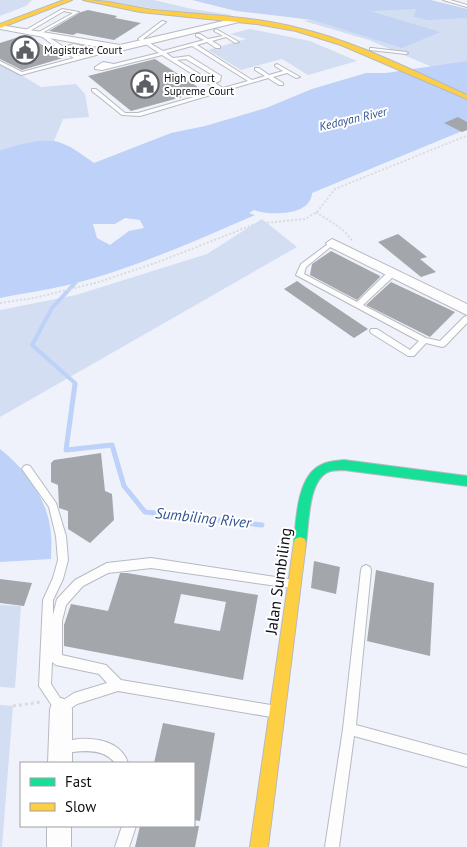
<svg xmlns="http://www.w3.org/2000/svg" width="467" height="847" font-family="'PT Sans',sans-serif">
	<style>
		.green { fill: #d3def3 }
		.forest { fill: #c2d3f4 }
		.water { fill: #bdd1f9; fill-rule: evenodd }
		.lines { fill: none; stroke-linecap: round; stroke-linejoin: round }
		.stream-far1 { stroke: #bdd1f9; stroke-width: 4 }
		.stream { stroke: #bdd1f9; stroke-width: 5 }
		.building { fill: #a3a6ab; fill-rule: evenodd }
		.lane-casing { stroke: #b7bac0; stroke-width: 2 }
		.street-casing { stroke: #b7bac0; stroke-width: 2 }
		.fast-casing { stroke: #b7bac0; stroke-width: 2 }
		.slow-casing { stroke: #b7bac0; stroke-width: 2 }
		.path-far1 { stroke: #dadbdd; stroke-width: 2; stroke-dasharray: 2 2; stroke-linecap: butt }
		.path { stroke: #dadbdd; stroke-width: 3; stroke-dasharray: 3 3; stroke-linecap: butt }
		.lane { fill: #fdfdfe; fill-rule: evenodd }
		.street { fill: #fdfdfe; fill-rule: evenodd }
		.fast { fill: #16e098; fill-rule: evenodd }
		.slow { fill: #ffcf43; fill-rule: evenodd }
		.labels { text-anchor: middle; stroke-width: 4; stroke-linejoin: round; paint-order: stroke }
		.far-poi-label { font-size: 11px; fill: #0e1014; stroke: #fff; text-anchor: start }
		.far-water-label { font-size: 12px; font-style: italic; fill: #335393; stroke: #fff }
		.water-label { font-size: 15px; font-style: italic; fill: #335393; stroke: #fff }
		.near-street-label { font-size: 16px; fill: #0e1014; stroke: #fff }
	</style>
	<rect width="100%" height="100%" fill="#eff2fa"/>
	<path class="green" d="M0,0h32l-6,6 -26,10z
		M94,0h60l38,9 40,6 -11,3z
		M397,0h33l37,9v52l-35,6 -63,-27 -65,-19z
		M250,29l60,12 47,20 -49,14 -26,-16 -41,11 -33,-20 38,-11 -16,-5z
		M0,62l41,25 35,-3 9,10 4,23 -26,2 -9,22 -23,2 -31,7z
		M262,219l35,28 -297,170v-107l76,-15 131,-41z
		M0,605l21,1 -6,82 -15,-1z
		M0,705l13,1 -11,141h-2z"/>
	<path class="forest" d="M192,0h238l37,9v9l-39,2 -14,-3 2,-8 -46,2 70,21 -38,16 -89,-28 -77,-9z"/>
	<path class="water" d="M467,61v68l-155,64c-1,23 -42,23 -58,17l-5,3 6,2c-60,26 -120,53 -183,69 -24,6 -48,9 -72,14v-148c18,-4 43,-14 61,-7 12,4 23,13 33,20l77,-30 34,-7 61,-18 46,-19 54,-16h20zM125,218l15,2 4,8 -15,3 -19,14 -13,-7 -4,-14h22z
		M0,449c26,20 49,52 51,86 1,8 0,16 0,24l-51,3z"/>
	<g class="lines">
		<path class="stream-far1" d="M75,386v-3l-43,-38 20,-37 24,-26"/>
		<path class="stream" d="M75,384l-9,66 46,-5 12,41 21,26 117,13"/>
	</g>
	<path class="building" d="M88,10l29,6 -2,2 26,5 -27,17 -37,-7 -4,2 -24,-4 32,-19z
		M25,35l3,1 35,22 -41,12 -22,-11v-16z
		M155,59l49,32 -73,20 -43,-35z
		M458,117l9,5v8l-5,2 -18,-9z
		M398,234l29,23 -7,2 16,13 -15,5 -43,-35z
		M331,251l49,25v1l-23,23 -47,-25 2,-11z
		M297,281l7,5 64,43 -14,9 -70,-49z
		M391,282l64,30 -25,25 -64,-32z
		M101,453l4,38 7,3 2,26 -24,23 -22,-14v-18l-9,-3 -1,-23 -7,-3v-19l3,-3z
		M314,561l26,6 -4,27 -25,-6z
		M376,570l58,13 -4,73 -63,-15z
		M120,573h7l131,22 -15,85 -179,-34v-21l7,-21 37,7zM181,594l45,8 -6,29 -46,-8z
		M0,579l32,4 -8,23 -24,-3z
		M163,723l52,10 -15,88 -6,-1v-57h-40z
		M140,826h59l-4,21h-60z"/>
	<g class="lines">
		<g class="lane-casing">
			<path id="lane" d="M443,0h7l17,5v2z
				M62,9l17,3 -37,21 22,14 10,-3 25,6 1,4 -79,21 -21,-11v-3l22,11 52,-14 -14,-8 -23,-17 36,-20 -9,-2 -36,21 -4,-1zM74,46l21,6 -16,4 -12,-7z
				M162,21l4,1 -23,17 20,12 41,-11 -8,-4v-2h4l8,5 15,-3 -9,-5 2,-2 23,13 -4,1 -9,-6 -14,4 8,5v2h-4l-9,-6 -10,3 55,35 13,-4 -10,-6v-2h4l10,7 14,-4 -8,-5v-1l2,-1 23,13 -4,1 -9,-5 -14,4 10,6v2h-4l-11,-7 -128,38 -18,-1 -30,-24v-2h4l29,24h13l80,-23 -56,-35 -60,15 -7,-1v-2l8,-5 11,2 45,-11 -21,-14zM192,46l56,35 -25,7 -8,-5 5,-2 1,-5 -32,-20 -16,2 -7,-5zM186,59l30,18v2l-5,2 -34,-21z
				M372,48l34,4 2,1 -2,1 -36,-4v-2z
				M332,241l2,1v2l-28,23 -2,7 53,28 32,-31h6v4l-32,30 63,33 14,3 24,-24 3,-1v7l-22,23 -3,1 -16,-4 -12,13h-6l-37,-23 -1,-2 1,-2h6l33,21 9,-9 -123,-66 5,-11z
				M27,465l3,1 26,37 10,33 2,24 -5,19 -10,21v15l4,-16 18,-19 32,-17 44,-5 144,22 1,3 -1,3 -4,2 -140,-20 -43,5 -25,13 -17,19 -4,16v34l44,10 15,15 150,25 4,2 2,4 -2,4 -4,2 -153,-26 -41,13 -16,11 -4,-2 -18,-27 4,-86 10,-22 5,-18 -2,-24 -7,-29 -27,-38 2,-3zM52,662l4,3 43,9 8,9 -33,10 -12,8 -11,-17z
				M366,565l4,2 1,3 -15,155 111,30v12l-113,-31 -15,111h-14l18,-118 18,-159 1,-3z
				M78,739c20,-1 43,3 50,24h-13c-10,-13 -27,-13 -42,-11 -6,0 -11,2 -16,-1l-2,-4 2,-4z
				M122,826h14l-7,21h-14z"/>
		</g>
		<g class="street-casing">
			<path id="street" d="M236,18l4,2 -1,2 -119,29 -120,-22v-4l120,20z
				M332,239l135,65v11l-139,-69 -2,-3z
				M61,698l8,3 3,8v54h-24l2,-54 3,-8z
				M47,826h24v21h-24z"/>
		</g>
		<g class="fast-casing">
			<path id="fast" d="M344,460l123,16v10l-123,-16c-5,0 -11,0 -16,2 -20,9 -19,52 -22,71l-1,4 -5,2 -5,-2 -1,-4c2,-23 3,-67 27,-78 7,-4 15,-4 23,-5z"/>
		</g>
		<g class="slow-casing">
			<path id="slow" d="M64,0h8l-72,28v-4z
				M83,0c24,0 48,7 72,10 47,5 96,6 143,18 57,13 115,43 169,67v4l-126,-54 -45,-14 -39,-7 -117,-12z
				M300,537l5,2 1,4 -38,304h-18l44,-304 1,-4z"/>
		</g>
		<path class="path-far1" d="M316,212l26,17 10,11
			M0,303l34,-5 65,-16 62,-21 94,-37 50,-5 12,-7 18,-23 131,-53"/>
		<path class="path" d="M13,706l28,-4"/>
		<use href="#lane" class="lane"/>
		<use href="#street" class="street"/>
		<use href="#fast" class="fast"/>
		<use href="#slow" class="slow"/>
	</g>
	<defs>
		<g id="civic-ring" transform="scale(1.4375)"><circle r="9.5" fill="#fff" stroke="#5d5f64" stroke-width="1.5"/><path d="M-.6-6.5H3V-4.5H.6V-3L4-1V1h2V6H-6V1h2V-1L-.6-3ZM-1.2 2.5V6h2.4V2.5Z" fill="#5d5f64"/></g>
	</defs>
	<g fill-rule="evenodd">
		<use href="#civic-ring" x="25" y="50"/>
		<use href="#civic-ring" x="145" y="84"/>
	</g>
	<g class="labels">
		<g class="far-poi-label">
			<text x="44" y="54">Magistrate Court</text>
			<text x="164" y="82">High Court<tspan x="164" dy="13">Supreme Court</tspan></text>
		</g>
		<g class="far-water-label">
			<text transform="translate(353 119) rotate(-13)" y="4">Kedayan River</text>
		</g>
		<g class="water-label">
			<text transform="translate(203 518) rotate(6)" y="5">Sumbiling River</text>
		</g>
		<g class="near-street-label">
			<text transform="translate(278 581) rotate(-82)" y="6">Jalan Sumbiling</text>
		</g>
	</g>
	<rect x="20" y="762" width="175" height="65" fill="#ffffff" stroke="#9f9fa1"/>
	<rect x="30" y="778" width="25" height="8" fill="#16e098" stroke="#9f9fa1"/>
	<text x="65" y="787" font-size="15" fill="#0e1014">Fast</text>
	<rect x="30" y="803" width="25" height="8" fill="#ffcf43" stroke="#9f9fa1"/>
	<text x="65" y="812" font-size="15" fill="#0e1014">Slow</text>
</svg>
